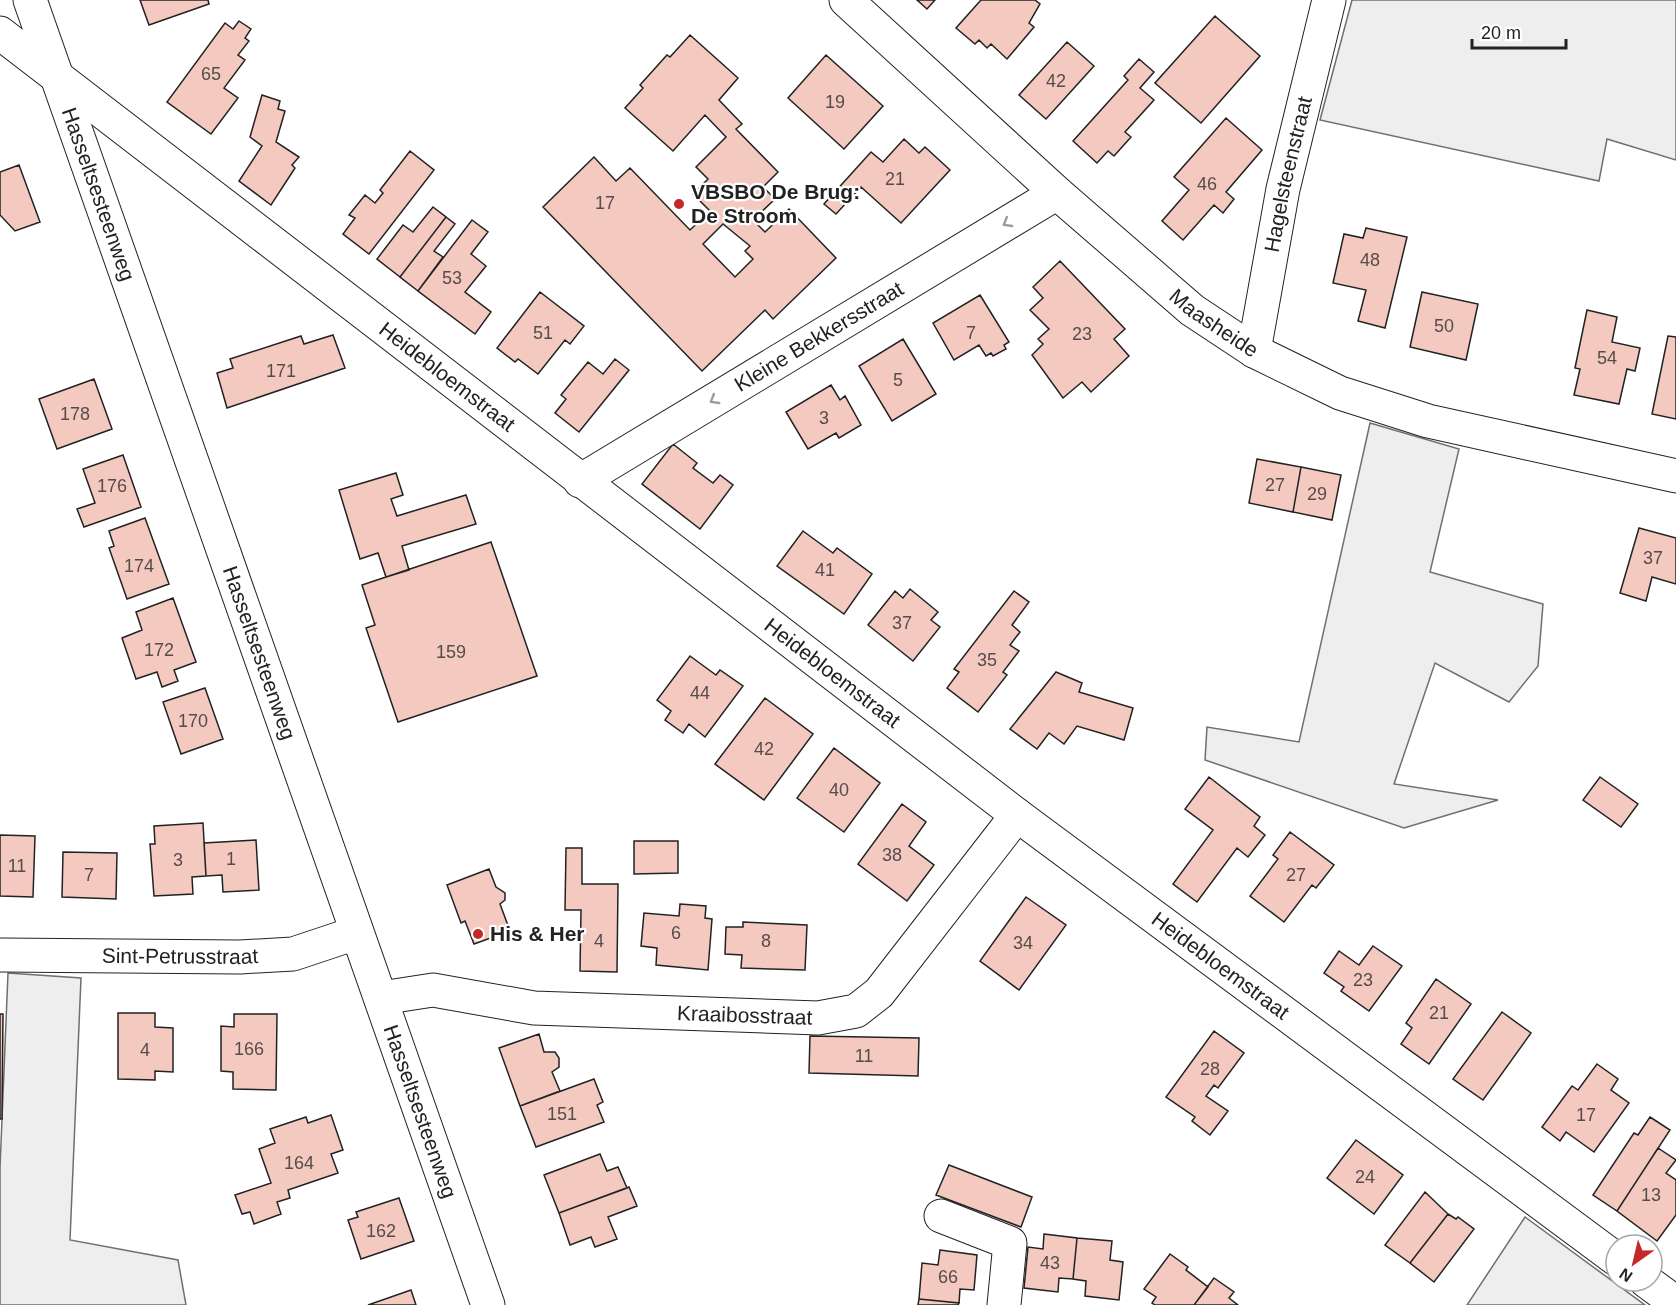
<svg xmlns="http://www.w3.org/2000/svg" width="1676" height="1305" font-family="Helvetica,sans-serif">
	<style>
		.green { fill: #eee; stroke: #6f6f6f; stroke-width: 1.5 }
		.building { fill: #f3c9c0; stroke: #222; stroke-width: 1.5; fill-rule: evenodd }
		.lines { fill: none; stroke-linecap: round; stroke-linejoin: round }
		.minor-casing { stroke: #222; stroke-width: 35 }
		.minor { stroke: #fff; stroke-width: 33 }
		.oneway { stroke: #9c9c9c }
		.poi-dot { fill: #c62828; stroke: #fff; stroke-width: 2 }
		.labels { text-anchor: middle; stroke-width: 4.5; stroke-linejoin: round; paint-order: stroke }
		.number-label { font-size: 18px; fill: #564c4a }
		.street-label { font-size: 21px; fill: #222; stroke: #fff }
		.poi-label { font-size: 21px; font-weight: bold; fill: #222; stroke: #fff; text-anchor: start }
	</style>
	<rect width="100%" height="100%" fill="#fff"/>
	<path class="green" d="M1352,0h324v160l-69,-21 -8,42 -279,-61z
		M1370,423l89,26 -29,123 113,32 -5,62 -29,36 -74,-39 -41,121 104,16 -94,28 -199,-68 2,-33 92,15z
		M8,973l73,5 -11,262 108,20 8,45h-186v-137z
		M1525,1217l120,88h-178z"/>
	<path class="building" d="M140,0h68l1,4 -60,21z
		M917,0h18l-8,9z
		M981,0h54l5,4 -11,19 5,4 -27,32 -16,-15 -4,4 -8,-8 -4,4 -19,-16z
		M1215,16l45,40 -59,67 -46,-40z
		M239,21l12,8 -6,9 4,3 -11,14 7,5 -21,28 14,10 -27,36 -44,-32 58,-79 8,6z
		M690,35l48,43 -19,22 23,24 -6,5 42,43 -15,15 12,12 -22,21 12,12 24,-23 47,49 -63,61 -8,-9 -63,61 -159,-164 51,-50 22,24 14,-13 60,62 20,-19 -17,-17 15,-15 -12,-12 30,-30 -21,-22 -32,36 -48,-43 18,-20 -3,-3 27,-30 3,2zM723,224l27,22 -5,5 8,8 -18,18 -32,-33z
		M1067,42l27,24 -48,53 -27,-24z
		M826,55l57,51 -39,43 -56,-51z
		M1139,59l15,13 -14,16 14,12 -29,32 6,5 -17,19 -6,-5 -11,12 -24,-22 55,-61 -4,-4z
		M262,95l18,6 -2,8 7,2 -9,31 23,15 -7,8 3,3 -24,37 -32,-24 23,-35 -12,-9z
		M1226,118l36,32 -36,42 8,7 -11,14 -9,-8 -31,35 -21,-19 27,-31 -15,-13z
		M904,139l15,14 6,-6 25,23 -49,53 -40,-36 -25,27 -12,-10 47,-52 12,10z
		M410,151l24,19 -65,84 -26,-20 12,-16 -6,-3 16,-20 10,8 8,-10 -3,-3z
		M19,165l21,57 -25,9 -15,-16v-43z
		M433,207l13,10 -46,60 -23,-18 26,-34 10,7z
		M446,217l9,7 -21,27 9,6 -25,34 -18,-14z
		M472,220l16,12 -17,22 15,12 -21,26 26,20 -16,22 -57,-43z
		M1366,228l41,9 -22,91 -27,-7 8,-31 -33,-7 11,-49 19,4z
		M1060,261l65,68 -11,10 15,17 -38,36 -9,-10 -19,16 -31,-43 11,-11 -5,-5 11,-10 -19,-19 13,-12 -10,-11z
		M540,292l44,34 -14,18 -5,-4 -27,34 -20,-15 -3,3 -18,-14z
		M1422,292l56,12 -12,56 -56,-13z
		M980,295l29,47 -5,3 2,4 -13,7 -2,-3 -5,3 -7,-11 -25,15 -21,-37z
		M1587,310l30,7 -5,25 28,6 -5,23 -8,-2 -8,35 -45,-9 6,-26 -5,-1z
		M333,335l12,33 -118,40 -10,-35 16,-5 -3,-9 71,-23 3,8z
		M1668,336l8,1v82l-24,-5z
		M903,339l33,55 -44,27 -33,-55z
		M615,359l14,11 -50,62 -24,-19 11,-14 -5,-4 27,-33 15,12z
		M94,379l18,50 -55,20 -18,-50z
		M831,385l9,15 5,-4 16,29 -22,13 -3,-5 -28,16 -22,-37z
		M673,444l24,19 -4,5 20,15 7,-8 13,10 -33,44 -58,-45z
		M123,455l18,52 -57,20 -7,-18 18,-6 -12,-34z
		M1257,459l44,8 -8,45 -44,-9z
		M1301,467l40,8 -9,45 -39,-8z
		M396,473l7,22 -12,4 6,17 69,-21 10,29 -74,22 7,24 -23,7 -8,-24 -18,6 -21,-69z
		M145,518l24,66 -42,15 -18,-51 5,-2 -5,-15z
		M1639,528l37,10v46l-24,-7 -6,24 -26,-8z
		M803,531l30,22 4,-5 35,26 -28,40 -67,-48z
		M491,542l46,134 -139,46 -32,-94 9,-3 -13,-40z
		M910,589l28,23 -7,8 9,7 -27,34 -45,-36 27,-34 8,7z
		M1014,591l15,11 -17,23 8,7 -10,13 9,6 -16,21 4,3 -29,37 -31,-24 12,-16 -5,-3z
		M173,598l23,64 -22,8 4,11 -16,6 -5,-15 -21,7 -14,-41 20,-8 -6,-18z
		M690,656l26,19 4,-5 23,16 -38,51 -16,-13 -6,9 -18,-13 6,-9 -14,-11z
		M1056,672l26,11 -3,9 54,16 -9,32 -47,-14 -13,18 -15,-11 -12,16 -27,-20z
		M205,688l18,51 -42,15 -18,-52z
		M765,698l48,36 -49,66 -49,-36z
		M834,748l46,35 -36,49 -47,-34z
		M1209,777l51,40 -6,9 11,9 -17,22 -11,-9 -40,54 -24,-18 40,-54 -28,-21z
		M1600,777l38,27 -17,23 -38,-27z
		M902,804l24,18 -17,24 25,19 -27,36 -49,-37z
		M203,823l3,53 -14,1 1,17 -39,2 -4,-52h5l-1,-18z
		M1290,832l44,33 -18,23 -4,-3 -28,37 -34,-26 28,-37 -5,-4z
		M0,835l35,1 -2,61 -33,-1z
		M256,840l3,50 -36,2 -1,-17 -16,1 -2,-33z
		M634,841h44v32l-44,1z
		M566,848h16v36h36l-1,88 -37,-1 1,-61h-16z
		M63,852l54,1 -1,46 -54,-2z
		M489,869l7,18 9,6v7l-5,4 10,27 -36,13 -9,-23 -4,2 -14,-38z
		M1026,897l40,28 -47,65 -39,-29z
		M680,904l26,2 -1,12 7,1 -4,51 -52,-5 1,-17 -16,-2 3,-33 35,3z
		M743,922l64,3 -2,45 -64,-2 1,-13 -17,-1 1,-27h17z
		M1373,946l29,20 -33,45 -28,-20 3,-4 -20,-14 15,-22 20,14z
		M1436,979l35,25 -42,60 -28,-20 11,-16 -6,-5z
		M1502,1012l29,21 -48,67 -30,-21z
		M118,1013h37v14l18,1v44l-18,-1v9l-37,-1z
		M0,1014h3l-1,105h-2z
		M234,1014h43l-1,76 -43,-1v-17l-12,-1v-45l13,1z
		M1214,1031l30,22 -26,35 -4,-3 -8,11 22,15 -18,24 -18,-14 3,-4 -29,-20z
		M539,1034l5,18h11l4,6v9l-7,5 8,19 -40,15 -21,-58z
		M810,1036l109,2 -1,38 -109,-3z
		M1597,1064l21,15 -7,11 18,13 -35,49 -28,-20 -6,9 -18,-14 30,-41 6,4z
		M594,1079l9,23 -6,3 7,17 -68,25 -16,-41z
		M331,1115l12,35 -12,4 7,19 -50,17 2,8 -13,4 4,12 -27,10 -4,-12 -8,2 -7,-19 36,-12 -12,-34 16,-6 -5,-14 36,-12 2,6z
		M1650,1117l20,13 -53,81 -24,-16 41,-62 4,2z
		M1356,1140l47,35 -29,39 -47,-36z
		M1658,1148l18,12 -10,13 10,7v35l-19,26 -40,-30z
		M600,1154l7,17 11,-4 9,21 -68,25 -15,-38z
		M949,1165l83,32 -11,30 -85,-32z
		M629,1187l8,19 -29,11 9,22 -22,8 -4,-10 -21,8 -11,-32z
		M1425,1192l23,22 -38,49 -25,-18z
		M399,1198l15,43 -53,18 -13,-39 10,-3 -2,-5z
		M1448,1214l8,5 2,-2 16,12 -40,53 -24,-19z
		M1044,1234l33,4 -4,41 -14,-1 -1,14 -34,-4 4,-41 15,2z
		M1077,1238l35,3 -2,19 13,2 -4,38 -34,-4 1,-15 -13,-2z
		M940,1250l37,5 -3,35 -14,-1 -1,14 -40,-4 3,-36 16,2z
		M1170,1254l18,13 -2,3 22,17 -14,18h-39l-3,-2 4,-6 -12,-8z
		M1214,1278l20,14 -5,6 9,7h-44z
		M411,1290l5,15h-48z
		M919,1299l40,4 -1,2h-40z"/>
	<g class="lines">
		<g class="minor-casing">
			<g id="minor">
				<path id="s1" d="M30,0l458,1305"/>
				<path id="s2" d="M846,0l211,193 135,117 62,41 86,42 88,28 248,55"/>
				<path id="s3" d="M0,33l1017,782 599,444"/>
				<path id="s4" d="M1254,351l29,-162 46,-189"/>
				<path id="s5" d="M580,481l477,-288"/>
				<path id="s6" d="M0,955l240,2 53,-3 63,-21"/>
				<path id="s7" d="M381,998l52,-8 101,18 284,10 38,-7 23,-18 138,-178"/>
				<path d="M941,1216l69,27 -6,62"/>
				<path d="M1646,1281l30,22"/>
			</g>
		</g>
		<use href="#minor" class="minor"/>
	</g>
	<defs><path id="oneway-chevron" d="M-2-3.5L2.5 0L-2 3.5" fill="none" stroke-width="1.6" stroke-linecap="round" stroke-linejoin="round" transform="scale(1.5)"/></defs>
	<g class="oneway">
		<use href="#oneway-chevron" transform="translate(1007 223) rotate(149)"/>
		<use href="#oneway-chevron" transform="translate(714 400) rotate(149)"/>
	</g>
	<g class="poi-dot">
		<circle cx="679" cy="204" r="6"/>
		<circle cx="478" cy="934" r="6"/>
	</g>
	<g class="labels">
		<g class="number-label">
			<text x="211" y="80">65</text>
			<text x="1056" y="87">42</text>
			<text x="835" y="108">19</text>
			<text x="895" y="185">21</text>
			<text x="1207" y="190">46</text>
			<text x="605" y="209">17</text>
			<text x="1370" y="266">48</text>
			<text x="452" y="284">53</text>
			<text x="1444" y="332">50</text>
			<text x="543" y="339">51</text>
			<text x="971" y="339">7</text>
			<text x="1082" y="340">23</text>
			<text x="1607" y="364">54</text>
			<text x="281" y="377">171</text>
			<text x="898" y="386">5</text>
			<text x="75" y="420">178</text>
			<text x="824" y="424">3</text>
			<text x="1275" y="491">27</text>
			<text x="112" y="492">176</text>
			<text x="1317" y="500">29</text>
			<text x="1653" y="564">37</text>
			<text x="139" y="572">174</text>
			<text x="825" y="576">41</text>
			<text x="902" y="629">37</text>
			<text x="159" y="656">172</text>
			<text x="451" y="658">159</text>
			<text x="987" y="666">35</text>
			<text x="700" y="699">44</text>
			<text x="193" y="727">170</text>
			<text x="764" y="755">42</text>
			<text x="839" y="796">40</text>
			<text x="892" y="861">38</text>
			<text x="231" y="865">1</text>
			<text x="178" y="866">3</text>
			<text x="17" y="872">11</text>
			<text x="89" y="881">7</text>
			<text x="1296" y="881">27</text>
			<text x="676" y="939">6</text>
			<text x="599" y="947">4</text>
			<text x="766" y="947">8</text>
			<text x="1023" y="949">34</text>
			<text x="1363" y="986">23</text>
			<text x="1439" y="1019">21</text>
			<text x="249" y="1055">166</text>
			<text x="145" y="1056">4</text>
			<text x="864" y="1062">11</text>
			<text x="1210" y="1075">28</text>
			<text x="562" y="1120">151</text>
			<text x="1586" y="1121">17</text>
			<text x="299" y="1169">164</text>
			<text x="1365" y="1183">24</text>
			<text x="1651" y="1201">13</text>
			<text x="381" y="1237">162</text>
			<text x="1050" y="1269">43</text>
			<text x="948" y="1283">66</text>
		</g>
		<g class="street-label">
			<text dy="7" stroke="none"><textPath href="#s4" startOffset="180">Hagelsteenstraat</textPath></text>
			<text dy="7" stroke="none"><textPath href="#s1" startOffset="206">Hasseltsesteenweg</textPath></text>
			<text dy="7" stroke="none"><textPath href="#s2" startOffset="490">Maasheide</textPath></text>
			<text dy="7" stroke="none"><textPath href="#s5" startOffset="279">Kleine Bekkersstraat</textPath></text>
			<text dy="7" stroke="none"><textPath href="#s3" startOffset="564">Heidebloemstraat</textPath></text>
			<text dy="7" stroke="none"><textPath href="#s1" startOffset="692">Hasseltsesteenweg</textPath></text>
			<text dy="7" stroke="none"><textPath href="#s3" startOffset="1050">Heidebloemstraat</textPath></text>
			<text dy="7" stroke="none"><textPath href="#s6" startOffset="180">Sint-Petrusstraat</textPath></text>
			<text dy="7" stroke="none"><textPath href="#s3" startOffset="1536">Heidebloemstraat</textPath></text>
			<text dy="7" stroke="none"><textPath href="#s7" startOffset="366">Kraaibosstraat</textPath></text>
			<text dy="7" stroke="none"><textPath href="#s1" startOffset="1178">Hasseltsesteenweg</textPath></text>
		</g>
		<g class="poi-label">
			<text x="691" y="199">VBSBO De Brug:<tspan x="691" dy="24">De Stroom</tspan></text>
			<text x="490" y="941">His &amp; Her</text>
		</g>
	</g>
	<g transform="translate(1634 1263) rotate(214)"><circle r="28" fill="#ffffff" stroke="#a7a7a7" stroke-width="1.5"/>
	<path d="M0-4.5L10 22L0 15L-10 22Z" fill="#c62828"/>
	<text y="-9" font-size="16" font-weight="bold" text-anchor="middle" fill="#222222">N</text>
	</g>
	<path d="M1472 39v9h94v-9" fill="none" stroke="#222222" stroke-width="3"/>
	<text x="1481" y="39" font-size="18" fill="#222222" stroke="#ffffff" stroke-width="4.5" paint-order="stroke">20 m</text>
</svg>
